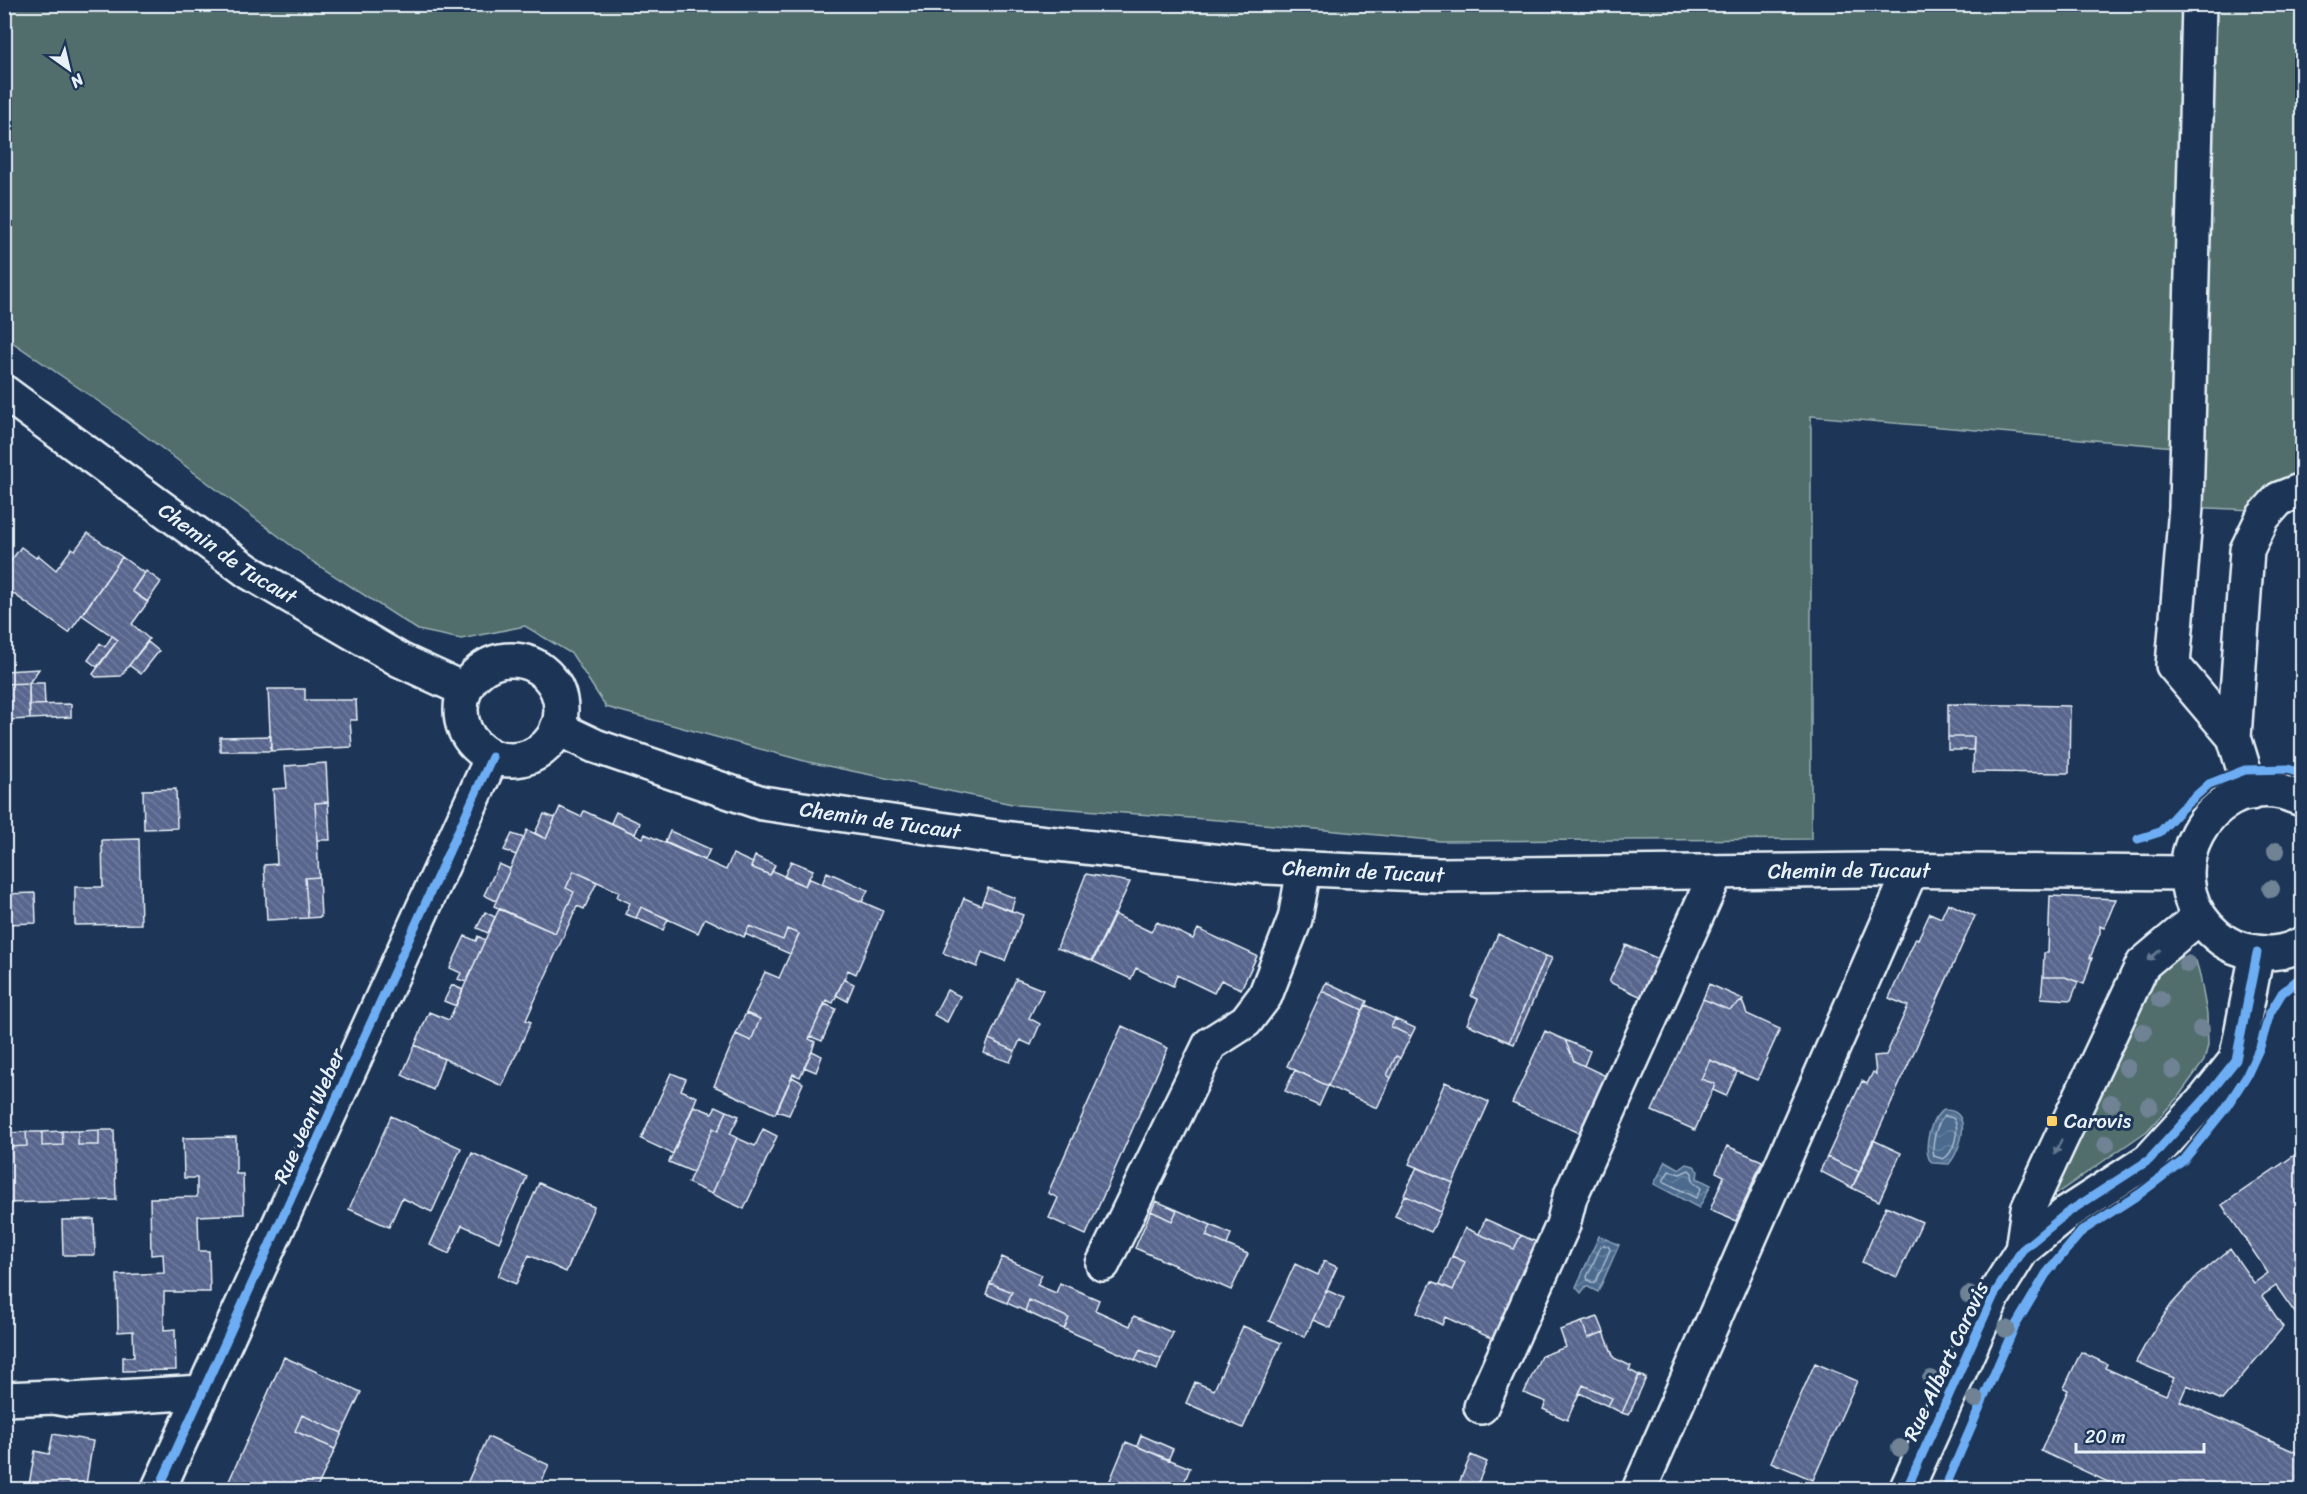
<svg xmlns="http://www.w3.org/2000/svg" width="2307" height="1494" font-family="Sriracha,sans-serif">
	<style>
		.grass { fill: #516e6d; stroke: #9cb0b2; stroke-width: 1.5 }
		.water { fill: url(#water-waves); stroke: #8aa1b8; stroke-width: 1.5 }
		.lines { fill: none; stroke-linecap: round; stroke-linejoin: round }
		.shore { stroke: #a9bbce; stroke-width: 1.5 }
		.building { fill: url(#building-back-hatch); stroke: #e8f1f8; stroke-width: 1.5 }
		.minor-casing { stroke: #e8f1f8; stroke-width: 38 }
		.major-casing { stroke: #e8f1f8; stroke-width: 38 }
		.minor { stroke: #1d3557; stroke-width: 33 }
		.major { stroke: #1d3557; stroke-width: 33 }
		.cycleway-casing { stroke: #1d3557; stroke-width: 13 }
		.cycleway { stroke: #6dadf4; stroke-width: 9 }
		.tree { fill: #708395 }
		.oneway { fill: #64778f }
		.poi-dot { fill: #ffd166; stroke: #1d3557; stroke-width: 2 }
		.labels { text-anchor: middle; stroke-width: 6; stroke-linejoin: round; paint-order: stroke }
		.street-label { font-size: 21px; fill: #e8f1f8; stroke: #1d3557 }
		.poi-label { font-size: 21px; fill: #e8f1f8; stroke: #1d3557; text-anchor: start }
	</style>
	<defs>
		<pattern id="water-waves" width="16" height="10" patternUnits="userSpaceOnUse" patternTransform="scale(1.5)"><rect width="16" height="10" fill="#4b6b8e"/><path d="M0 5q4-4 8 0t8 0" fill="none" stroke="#65819f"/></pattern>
		<pattern id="building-back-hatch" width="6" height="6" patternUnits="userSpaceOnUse" patternTransform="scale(1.5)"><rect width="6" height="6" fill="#58658d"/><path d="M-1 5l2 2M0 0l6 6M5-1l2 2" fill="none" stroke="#707c9e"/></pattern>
	</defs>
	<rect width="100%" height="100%" fill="#1d3557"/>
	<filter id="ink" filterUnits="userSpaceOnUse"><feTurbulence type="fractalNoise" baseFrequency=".0167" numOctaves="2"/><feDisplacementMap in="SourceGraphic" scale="12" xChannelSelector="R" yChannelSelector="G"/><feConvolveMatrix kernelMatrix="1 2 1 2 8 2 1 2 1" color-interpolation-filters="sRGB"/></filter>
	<g filter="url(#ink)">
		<path class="grass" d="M5,5h2297v507l-116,-5 1,-59 -376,-32v423l-371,2 -209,-20 -214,-16 -209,-43 -202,-55 -34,-53 -47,-28 -64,13 -43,-9 -105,-68 -202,-152 -106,-73z
			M2181,957h9l6,4 4,14 7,39 1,31 -4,16 -26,36 -31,34 -97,67 102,-222 19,-14z"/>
		<path class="water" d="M1944,1110c30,-1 17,40 5,54l-16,-1 -4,-4c-5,-13 1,-42 15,-49z
			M1666,1161l14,8 7,-5 7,2 4,5 -1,7 14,7 -12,23 -45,-24z
			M1599,1236l20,9 -21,47 -12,-6 -5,7 -5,-6z"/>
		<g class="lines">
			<path class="shore" d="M1945,1116l8,2c8,9 1,36 -10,41l-9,-3c-3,-11 2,-33 11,-40z
				M1689,1170l3,3 1,9 8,6 -5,10 -33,-17 6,-10 11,3z
				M1604,1245l5,2 1,3 -14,31 -3,2 -5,-3 -1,-3 14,-31z"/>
		</g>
		<path class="building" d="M88,533l34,24 -53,76 -65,-46v-17l17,-23 15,11 2,-3 18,15 16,-22 3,2z
			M122,557l22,16 -12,18 16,11 -16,22 17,15 -28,37 -25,1 -3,-3 25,-34 -36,-25z
			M146,571l15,11 -14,20 -15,-11z
			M112,636l6,4 -21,27 -9,-7 12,-17 5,4z
			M148,642l11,9 -18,23 -12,-9z
			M39,669l-10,14 -25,1v-13z
			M29,683h15l1,22h-16z
			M29,683l1,36 -21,1v-8h-5v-28z
			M268,689h37v11h51l1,20h-7l2,27 -81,4z
			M71,704v13l-41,2 -1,-14z
			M1948,704l122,2 -1,67 -96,-1 1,-35h-26z
			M271,736v15h-51v-14z
			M1948,737h26l-1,13h-25z
			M326,763l2,39 -13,1 4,74 -14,1 3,40 -41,2 -3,-55 13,-1 -4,-75 14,-1 -2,-22z
			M176,789l1,39 -33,1 -1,-39z
			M328,802l2,38h-13l-2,-37z
			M560,807l21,10 3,-6 59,27 2,-4 81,36 7,-16 20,9 -2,4 19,8 3,-4 32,15 3,-8 75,33 -27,63 -8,-4 -15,33 -7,-3 -17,39 6,3 -3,9 -12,26 -7,-3 -18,40 -61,-28 22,-52 15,7 9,-22 -14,-6 19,-41 14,6 20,-44 -12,-5 -4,11 -34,-14 -5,11 -39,-19 -7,15 -57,-26 -5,11 -11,-4 5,-11 -13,-6 2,-5 -45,-21 -8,17 8,4 -19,41 -61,-27 33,-76 19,9z
			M616,812l24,11 -5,11 -24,-11z
			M544,814l11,4 -9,21 -11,-6z
			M670,831l40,18 -5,11 -40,-18z
			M512,834l12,4 -8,17 -12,-5z
			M139,839l2,85 -66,1v-38h28l-1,-47z
			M755,856l20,9 -5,10 -19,-8z
			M791,861l22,9 -8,16 -21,-9z
			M499,864l11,5 -14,32 -12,-6z
			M574,871l23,11 -13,27 -7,-3 -51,114 5,2 -29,64 -87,-41 14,-33 20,8 50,-111 56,24 19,-41 -8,-4z
			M827,872l41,18 -6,12 -40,-18z
			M1086,874l44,8 -37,79 -36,-13z
			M319,877l2,40 -13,1 -3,-40z
			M988,888l27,10 -4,13 -28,-11z
			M35,893l1,30 -32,1v-30z
			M2050,896l66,3 -12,29 -4,-2v7l-10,25h2l-8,26 -19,-7h-22l1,-24h4z
			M964,898l17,7 2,-5 40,15 -18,46 -23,-9 -5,15 -34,-14z
			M1948,903l27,13 -115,256 -33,-15 35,-76 5,3 6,-12 3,2 -2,-18 12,-1 22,-49 -19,-8 27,-60 2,1 12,-26 11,5z
			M641,907l27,12 -5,11 -27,-12z
			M485,912l10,5 -7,16 -11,-5z
			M1114,914l37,18 6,-10 36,17 5,-10 59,27 -16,33 -20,-9 -7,13 -37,-18 -4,11 -37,-18 -5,11 -39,-18z
			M749,926l34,14 4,-11 12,5 -9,20 -45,-20z
			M1498,934l48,22 -37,86 -42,-18 11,-25 -7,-3z
			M465,936l11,5 2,-5 7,4 -19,42 -8,-3 3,-6 -11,-5z
			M1626,945l35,15 -17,38 -35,-16z
			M1546,956l6,2 -38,86 -5,-2z
			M2043,977h22l13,5 -7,18 -30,-2z
			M844,979l10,5 -7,17 -11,-6z
			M1016,979l27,11 -14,28 11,6 -9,21 -11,-5 -5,11 -26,-12z
			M1326,982l41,19 -4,9 -41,-19z
			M1709,984l34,15 -1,2 -13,9 -26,-11z
			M452,985l11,5 -7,16 -12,-5z
			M947,990l13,6 -13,26 -13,-7z
			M1322,991l41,19 -35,76 -41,-20z
			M1703,999l26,11 13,-9 5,13 33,15 -23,51 -47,-20 -9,19 14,5 -20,46 -43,-19z
			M825,1004l11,5 -14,32 -12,-5z
			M1366,1005l29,14 -4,8 20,9 -11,22 -4,-2 -9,19 4,3 -14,30 -49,-22z
			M746,1013l14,6 -9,22 -15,-7z
			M1395,1019l20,9 -4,8 -20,-9z
			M1122,1026l46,22 -82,187 -37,-17 9,-20 -10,-5z
			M1545,1031l20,9 9,21 34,16 -26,57 -70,-31z
			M989,1039l26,12 -5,11 -26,-9z
			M1565,1040l25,11 -6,15 -10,-5z
			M415,1045l29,14 -11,31 -31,-15z
			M812,1051l10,5 -6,16 -12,-5z
			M1396,1056l4,2 -9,20 -4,-3z
			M1710,1060l27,12 -11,24 -13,-6 2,-6 -14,-5z
			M1295,1070l33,16 -9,20 -34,-15z
			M671,1073l15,6 -5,11 16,7 -24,57 -32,-15z
			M792,1077l11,6 -14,32 -12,-4z
			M1445,1082l44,20 -36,81 -44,-19z
			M694,1106l18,7 4,-7 11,5 -9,20 -5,-3 -20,44 -24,-10z
			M727,1111l12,5 -9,18 7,4 -25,56 -24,-11 25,-55 5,3z
			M391,1116l70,32 -29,64 -30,-14 -13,29 -40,-18z
			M763,1129l14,7 -33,73 -32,-15 25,-56 18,8z
			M99,1130h15l2,70 -112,3v-70h2l1,14 20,-1 -1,-14h16v14l21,-1 -1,-14h16v14h21z
			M99,1130v15h-21v-14z
			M62,1131l1,14 -21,1v-14z
			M26,1132l1,14 -20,1 -1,-14z
			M236,1137v37h7l1,40 -46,2 1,35h10l1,41h-46v38l11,-1 1,41 -53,1v-14h11l-1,-26 -15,1 -1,-57 47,-2 -1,-19 -12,1 -1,-57 47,-1v-19h-13l-1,-40z
			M1873,1140l28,13 -22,48 -27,-13z
			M1727,1146l35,15 -26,60 -26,-11 14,-34 -8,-4z
			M2302,1150v173l-26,-37 -14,10 21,31 -61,73 -35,-15 -7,16 122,54v35h-177l-84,-39 27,-61 -4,-2 17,-36 26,12 -2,4 61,27 8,-17 -38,-16 13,-24 22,-33 25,-28 34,-28 24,34 14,-10 -46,-68z
			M472,1153l55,24 -28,65 -37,-17 -13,29 -19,-9z
			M1827,1157l33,15 -8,16 -32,-17z
			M1417,1167l36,16 -12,29 -37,-17z
			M539,1183l55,24 -28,65 -37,-17 -13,29 -18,-8z
			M1404,1195l37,17 -10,20 -36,-16z
			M1156,1201l21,9 -5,11 -21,-10z
			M1886,1206l36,16 -25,55 -35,-15z
			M1177,1210l34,15 -5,11 42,18 -17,36 -96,-42 16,-37 21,10z
			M94,1219l1,36h-32l-1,-35z
			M1485,1219l36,16 -7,14 -35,-15z
			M1211,1225l20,9 -4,11 -21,-9z
			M1465,1228l49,21 7,-14 22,10 -31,71 -7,-3 -12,26 -48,-22 -3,8 -25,-12 15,-32 21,9 12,-28 -13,-6z
			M1452,1256l13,6 -12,28 -13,-6z
			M1002,1257l40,18 -5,10 19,8 4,-10 39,17 -4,10 35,16 4,-10 39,17 -12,26 -21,-9 -5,10 -71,-31 5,-11 -40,-18 -4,11 -18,-8 5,-11 -22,-9z
			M1324,1261l13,6 -32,70 -36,-16 26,-57 23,11z
			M990,1283l22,9 -5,11 -21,-9z
			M1326,1290l18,8 -13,30 -18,-8z
			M1029,1300l40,18 -5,11 -39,-18z
			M1598,1317l6,15 -16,6 -6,-16z
			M1582,1322l6,16 16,-6 10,26 17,8 -2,4 10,5 -17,38 -14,-7 4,-8 -29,-13 -16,35 -24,-11 3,-7 -22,-9 17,-37 25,-9 -6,-17z
			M1243,1326l38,17 -38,85 -57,-25 9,-21 19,8z
			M1140,1350l21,9 -4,11 -22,-10z
			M284,1357l77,35 -19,41 -40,-18 -7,16 40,18 -19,41h-91z
			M1815,1363l42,18 -44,99 -42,-18z
			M1639,1375l7,3 -17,37 -7,-2z
			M1583,1385l29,13 -4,8 -29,-13z
			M302,1415l40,18 -7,16 -40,-18z
			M53,1434l40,7 -8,49h-57l7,-39 14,3z
			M1141,1435l32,14 -5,11 -31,-14z
			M488,1437l61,28 -11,25h-74z
			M1126,1442l64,26 -9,22h-75z
			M1471,1455l16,7 -12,28 -16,-7z"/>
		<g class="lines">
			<g class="minor-casing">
				<path id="minor" d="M2199,4l-13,503 -13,158 61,72 17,56
					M2234,737l13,-187 16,-33 16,-18 23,-9
					M2022,1250l6,-41 115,-245 56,-47
					M1103,1264l107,-220 36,-23 19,-25 30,-77 9,-50
					M4,1399l50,-2 16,3 132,-8
					M1481,1407l82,-182 7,-28 146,-324
					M158,1490l334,-733
					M1639,1490l272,-620
					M1906,1490l88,-195 28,-45 45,-37 82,-53 56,-61 31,-39 21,-107"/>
			</g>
			<g class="major-casing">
				<g id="major">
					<path id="s1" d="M4,392l245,180 151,88 65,30"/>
					<circle cx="511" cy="710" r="50"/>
					<path id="s2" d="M557,728l38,18 167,57 240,35 266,29 172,8 429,-5 317,3"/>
					<path d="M2302,799c-7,-2 -14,-5 -21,-7 -75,-14 -124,79 -73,135 10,11 22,20 37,23 21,5 38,4 57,-6"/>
				</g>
			</g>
			<use href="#minor" class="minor"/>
			<use href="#major" class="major"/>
			<g class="cycleway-casing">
				<path id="cycleway" d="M2138,839l22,-7 21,-23 28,-25 36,-14 43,-1 14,5
					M158,1490l334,-733
					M1906,1490l88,-195 28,-45 45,-37 82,-53 56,-61 31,-39 21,-107
					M1944,1490l70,-162 32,-54 36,-43 59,-38 43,-33 41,-51 22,-34 13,-28 10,-34 12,-20 20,-17"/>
			</g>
			<use href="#cycleway" class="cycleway"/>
		</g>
		<g class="tree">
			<circle cx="2276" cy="851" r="9"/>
			<circle cx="2271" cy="889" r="9"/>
			<circle cx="2187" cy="964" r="9"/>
			<circle cx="2160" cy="999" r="9"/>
			<circle cx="2201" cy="1029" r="9"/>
			<circle cx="2143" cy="1032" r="9"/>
			<circle cx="2127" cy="1068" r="9"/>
			<circle cx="2173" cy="1070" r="9"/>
			<circle cx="2111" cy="1103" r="9"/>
			<circle cx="2149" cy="1106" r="9"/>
			<circle cx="2106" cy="1144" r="9"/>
			<circle cx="1969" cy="1295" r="9"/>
			<circle cx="2006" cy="1329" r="9"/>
			<circle cx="1931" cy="1379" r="9"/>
			<circle cx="1975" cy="1399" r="9"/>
			<circle cx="1900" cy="1448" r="9"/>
		</g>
		<defs><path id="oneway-solid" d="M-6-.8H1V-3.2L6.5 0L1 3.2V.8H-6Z" transform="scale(1.5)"/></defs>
		<g class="oneway">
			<use href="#oneway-solid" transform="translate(2154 955) rotate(140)"/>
			<use href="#oneway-solid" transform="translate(2058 1147) rotate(115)"/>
		</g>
	</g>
	<rect class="poi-dot" x="2046" y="1115" width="12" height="12" rx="3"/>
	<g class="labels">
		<g class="street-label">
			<text dy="7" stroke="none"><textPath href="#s1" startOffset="276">Chemin de Tucaut</textPath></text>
			<text dy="7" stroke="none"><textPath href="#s2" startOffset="338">Chemin de Tucaut</textPath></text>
			<text dy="7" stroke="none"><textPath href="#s2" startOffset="824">Chemin de Tucaut</textPath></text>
			<text dy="7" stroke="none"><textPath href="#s2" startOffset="1310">Chemin de Tucaut</textPath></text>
			<text transform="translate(309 1116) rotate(-66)" y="7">Rue Jean Weber</text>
			<text transform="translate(1946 1361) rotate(-65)" y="7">Rue Albert Carovis</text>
		</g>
		<g class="poi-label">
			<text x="2064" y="1128">Carovis</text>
		</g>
	</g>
	<rect width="2307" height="1494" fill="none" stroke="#1d3557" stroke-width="24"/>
	<rect x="12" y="12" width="2283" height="1470" fill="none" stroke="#e8f1f8" stroke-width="2" filter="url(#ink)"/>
	<g transform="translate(69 69) rotate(146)" stroke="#1d3557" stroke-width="4.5" paint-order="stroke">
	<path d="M0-4.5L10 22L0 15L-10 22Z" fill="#e8f1f8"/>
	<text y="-9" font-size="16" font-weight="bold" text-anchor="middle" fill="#e8f1f8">N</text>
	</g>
	<path d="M2076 1443v9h128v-9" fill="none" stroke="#e8f1f8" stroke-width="3"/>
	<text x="2085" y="1443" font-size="18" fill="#e8f1f8" stroke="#1d3557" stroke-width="4.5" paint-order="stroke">20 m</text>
</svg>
